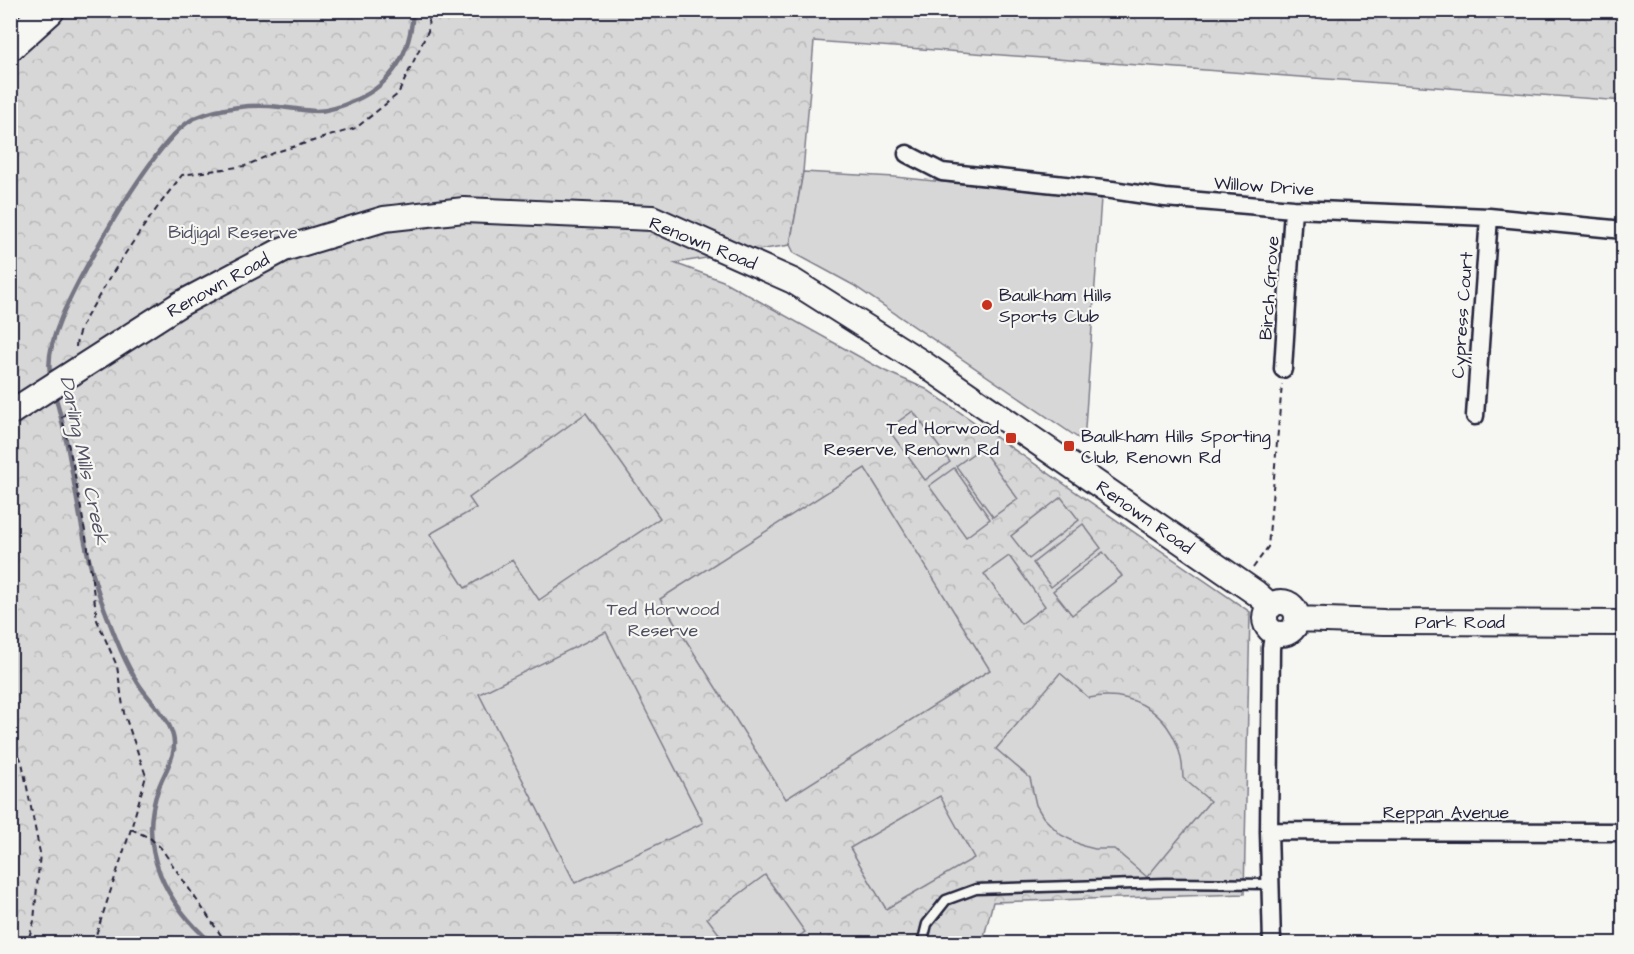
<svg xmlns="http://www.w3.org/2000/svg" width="1634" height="954" font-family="'Architects Daughter',sans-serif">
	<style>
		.forest { fill: url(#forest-crowns); stroke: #7c7c89; stroke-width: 1.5 }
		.pitch { fill: #d7d7d7; stroke: #7c7c89; stroke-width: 1.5 }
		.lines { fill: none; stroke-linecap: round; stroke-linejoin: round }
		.stream { stroke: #757583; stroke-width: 4.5 }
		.lane-casing { stroke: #22223b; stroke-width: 13 }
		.street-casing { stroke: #22223b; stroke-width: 21 }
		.secondary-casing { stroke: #22223b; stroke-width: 28 }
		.highway-casing { stroke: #22223b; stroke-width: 34 }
		.path { stroke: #22223b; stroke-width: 2; stroke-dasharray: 6 4.5; stroke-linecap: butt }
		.lane { stroke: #f6f6f2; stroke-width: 8 }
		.street { stroke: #f6f6f2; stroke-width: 16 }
		.secondary { stroke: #f6f6f2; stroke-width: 24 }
		.highway { stroke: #f6f6f2; stroke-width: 30 }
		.secondary-bridge-casing { stroke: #22223b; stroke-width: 28; stroke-linecap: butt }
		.secondary-bridge { stroke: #f6f6f2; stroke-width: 24 }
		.poi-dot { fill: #c8321e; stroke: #f6f6f2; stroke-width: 2 }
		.labels { text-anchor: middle; stroke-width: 4.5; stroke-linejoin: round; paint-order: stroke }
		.street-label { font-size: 18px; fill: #22223b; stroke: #f6f6f2 }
		.park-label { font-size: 18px; fill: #4f4f62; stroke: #f6f6f2 }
		.poi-label { font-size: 18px; fill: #22223b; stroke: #f6f6f2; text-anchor: start }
		.water-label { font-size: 20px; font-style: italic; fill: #535365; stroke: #f6f6f2 }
	</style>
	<defs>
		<pattern id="forest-crowns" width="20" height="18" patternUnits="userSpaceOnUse" patternTransform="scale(1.5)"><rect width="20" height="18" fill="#d7d7d7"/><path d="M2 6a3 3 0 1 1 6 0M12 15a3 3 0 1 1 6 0" fill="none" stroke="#b8b8b9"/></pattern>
	</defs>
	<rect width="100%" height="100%" fill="#f6f6f2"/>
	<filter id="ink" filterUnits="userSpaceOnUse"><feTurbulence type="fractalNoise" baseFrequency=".0167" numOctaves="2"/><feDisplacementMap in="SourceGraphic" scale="12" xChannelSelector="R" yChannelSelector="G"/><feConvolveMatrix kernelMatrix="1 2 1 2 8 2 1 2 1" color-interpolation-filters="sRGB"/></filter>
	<g filter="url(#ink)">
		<path class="forest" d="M10,11h1613v90l-809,-60 -11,131 -13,73 -116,18 49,18 162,90 41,18 324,223 -6,282 -251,8 -11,42 -971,-1z"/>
		<path class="pitch" d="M803,172l92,5 206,21 -17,244 -231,-157 -59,-32 -4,-8z
			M913,411l37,51 -25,18 -37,-51z
			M586,413l74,105 -121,82 -27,-40 -47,28 -35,-54 46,-26 -7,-10z
			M981,448l37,51 -25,18 -37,-51z
			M865,468l125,202 -204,129 -126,-200z
			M954,468l36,51 -24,18 -37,-51z
			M1061,497l18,23 -50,39 -18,-23z
			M1083,524l18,24 -50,39 -18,-24z
			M1103,552l19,24 -50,39 -19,-24z
			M1009,556l36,50 -24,18 -37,-50z
			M606,632l97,191 -128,60 -96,-189z
			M1060,673l29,25c54,-11 94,28 94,80l27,23 -63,76 -33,-28h-19l-12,-3 -22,-11 -18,-18 -7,-12 -6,-27 -34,-29z
			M940,796l34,62 -88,51 -36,-61z
			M765,875l40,57 -16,11h-63l-19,-25z"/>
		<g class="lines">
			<path class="stream" d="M51,378c-5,-18 2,-40 9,-57 17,-43 96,-185 135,-203 25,-11 59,-14 85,-11 12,1 24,4 36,4 14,0 27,-5 40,-11 38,-17 55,-48 57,-90
				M54,392c21,68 23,141 47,208 11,28 21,58 37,83 11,18 30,32 35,53 5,17 -8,35 -14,51 -23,61 7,117 54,157"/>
			<g class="lane-casing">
				<path id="lane" d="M922,944l5,-20 19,-24 30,-11 190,-6 105,1"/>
			</g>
			<g class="street-casing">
				<path id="street" d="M907,154l35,18 170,18 53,8 128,11 196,8 135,13
					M1283,369l10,-160
					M1475,416l14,-199
					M1269,831l355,1
					M1272,944l-3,-113 2,-183 3,-16"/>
			</g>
			<g class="secondary-casing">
				<path id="secondary" d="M180,304l104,-55 100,-30 80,-9 188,8 141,63 128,81 335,231 15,13
					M1265 618a16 16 0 1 1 32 0a16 16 0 1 1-32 0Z
					M1297,619l87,3 240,1"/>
			</g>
			<g class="highway-casing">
				<path id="highway" d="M10,45l39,-35"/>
			</g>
			<path class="path" d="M76,347c1,-17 11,-30 20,-46 25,-44 55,-86 86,-126l63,-9 31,-14 80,-24 42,-34 30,-63 1,-21
				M73,395v9l-11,14 11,46 15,84 9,72 20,46 7,47 22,63 -15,53 19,9 11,10 66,96
				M1253,568l15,-21 14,-163
				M10,736l12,26 18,91 -6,68 -7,23
				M94,944l1,-6 36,-109"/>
			<use href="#lane" class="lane"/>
			<use href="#street" class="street"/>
			<use href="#secondary" class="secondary"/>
			<use href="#highway" class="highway"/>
			<g class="secondary-bridge-casing">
				<path id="secondary-bridge" d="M10,413l170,-109"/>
			</g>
			<use href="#secondary-bridge" class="secondary-bridge"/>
		</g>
	</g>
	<g class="poi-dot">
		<circle cx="987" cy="305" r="6"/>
		<rect x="1005" y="432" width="12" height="12" rx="3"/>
		<rect x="1063" y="440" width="12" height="12" rx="3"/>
	</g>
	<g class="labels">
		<g class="street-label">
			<text transform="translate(1264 186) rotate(4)" y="6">Willow Drive</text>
			<text transform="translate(703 243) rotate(22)" y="6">Renown Road</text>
			<text transform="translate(218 285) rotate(-29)" y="6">Renown Road</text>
			<text transform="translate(1269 288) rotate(-86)" y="6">Birch Grove</text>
			<text transform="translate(1462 315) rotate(-86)" y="6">Cypress Court</text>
			<text transform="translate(1145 517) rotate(35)" y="6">Renown Road</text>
			<text x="1460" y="628">Park Road</text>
			<text x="1446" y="818">Reppan Avenue</text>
		</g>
		<g class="park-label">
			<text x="233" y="238">Bidjigal Reserve</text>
			<text x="663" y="615">Ted Horwood<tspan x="663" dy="21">Reserve</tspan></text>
		</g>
		<g class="poi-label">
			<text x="999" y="301">Baulkham Hills<tspan x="999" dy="21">Sports Club</tspan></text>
			<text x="999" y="434" text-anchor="end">Ted Horwood<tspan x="999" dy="21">Reserve, Renown Rd</tspan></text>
			<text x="1081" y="442">Baulkham Hills Sporting<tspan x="1081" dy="21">Club, Renown Rd</tspan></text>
		</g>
		<g class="water-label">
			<text transform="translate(85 460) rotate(78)" y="7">Darling Mills Creek</text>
		</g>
	</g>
	<rect width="1634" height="954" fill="none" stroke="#f6f6f2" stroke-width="36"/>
	<rect x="18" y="18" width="1598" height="918" fill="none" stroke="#22223b" stroke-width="2" filter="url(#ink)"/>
</svg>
